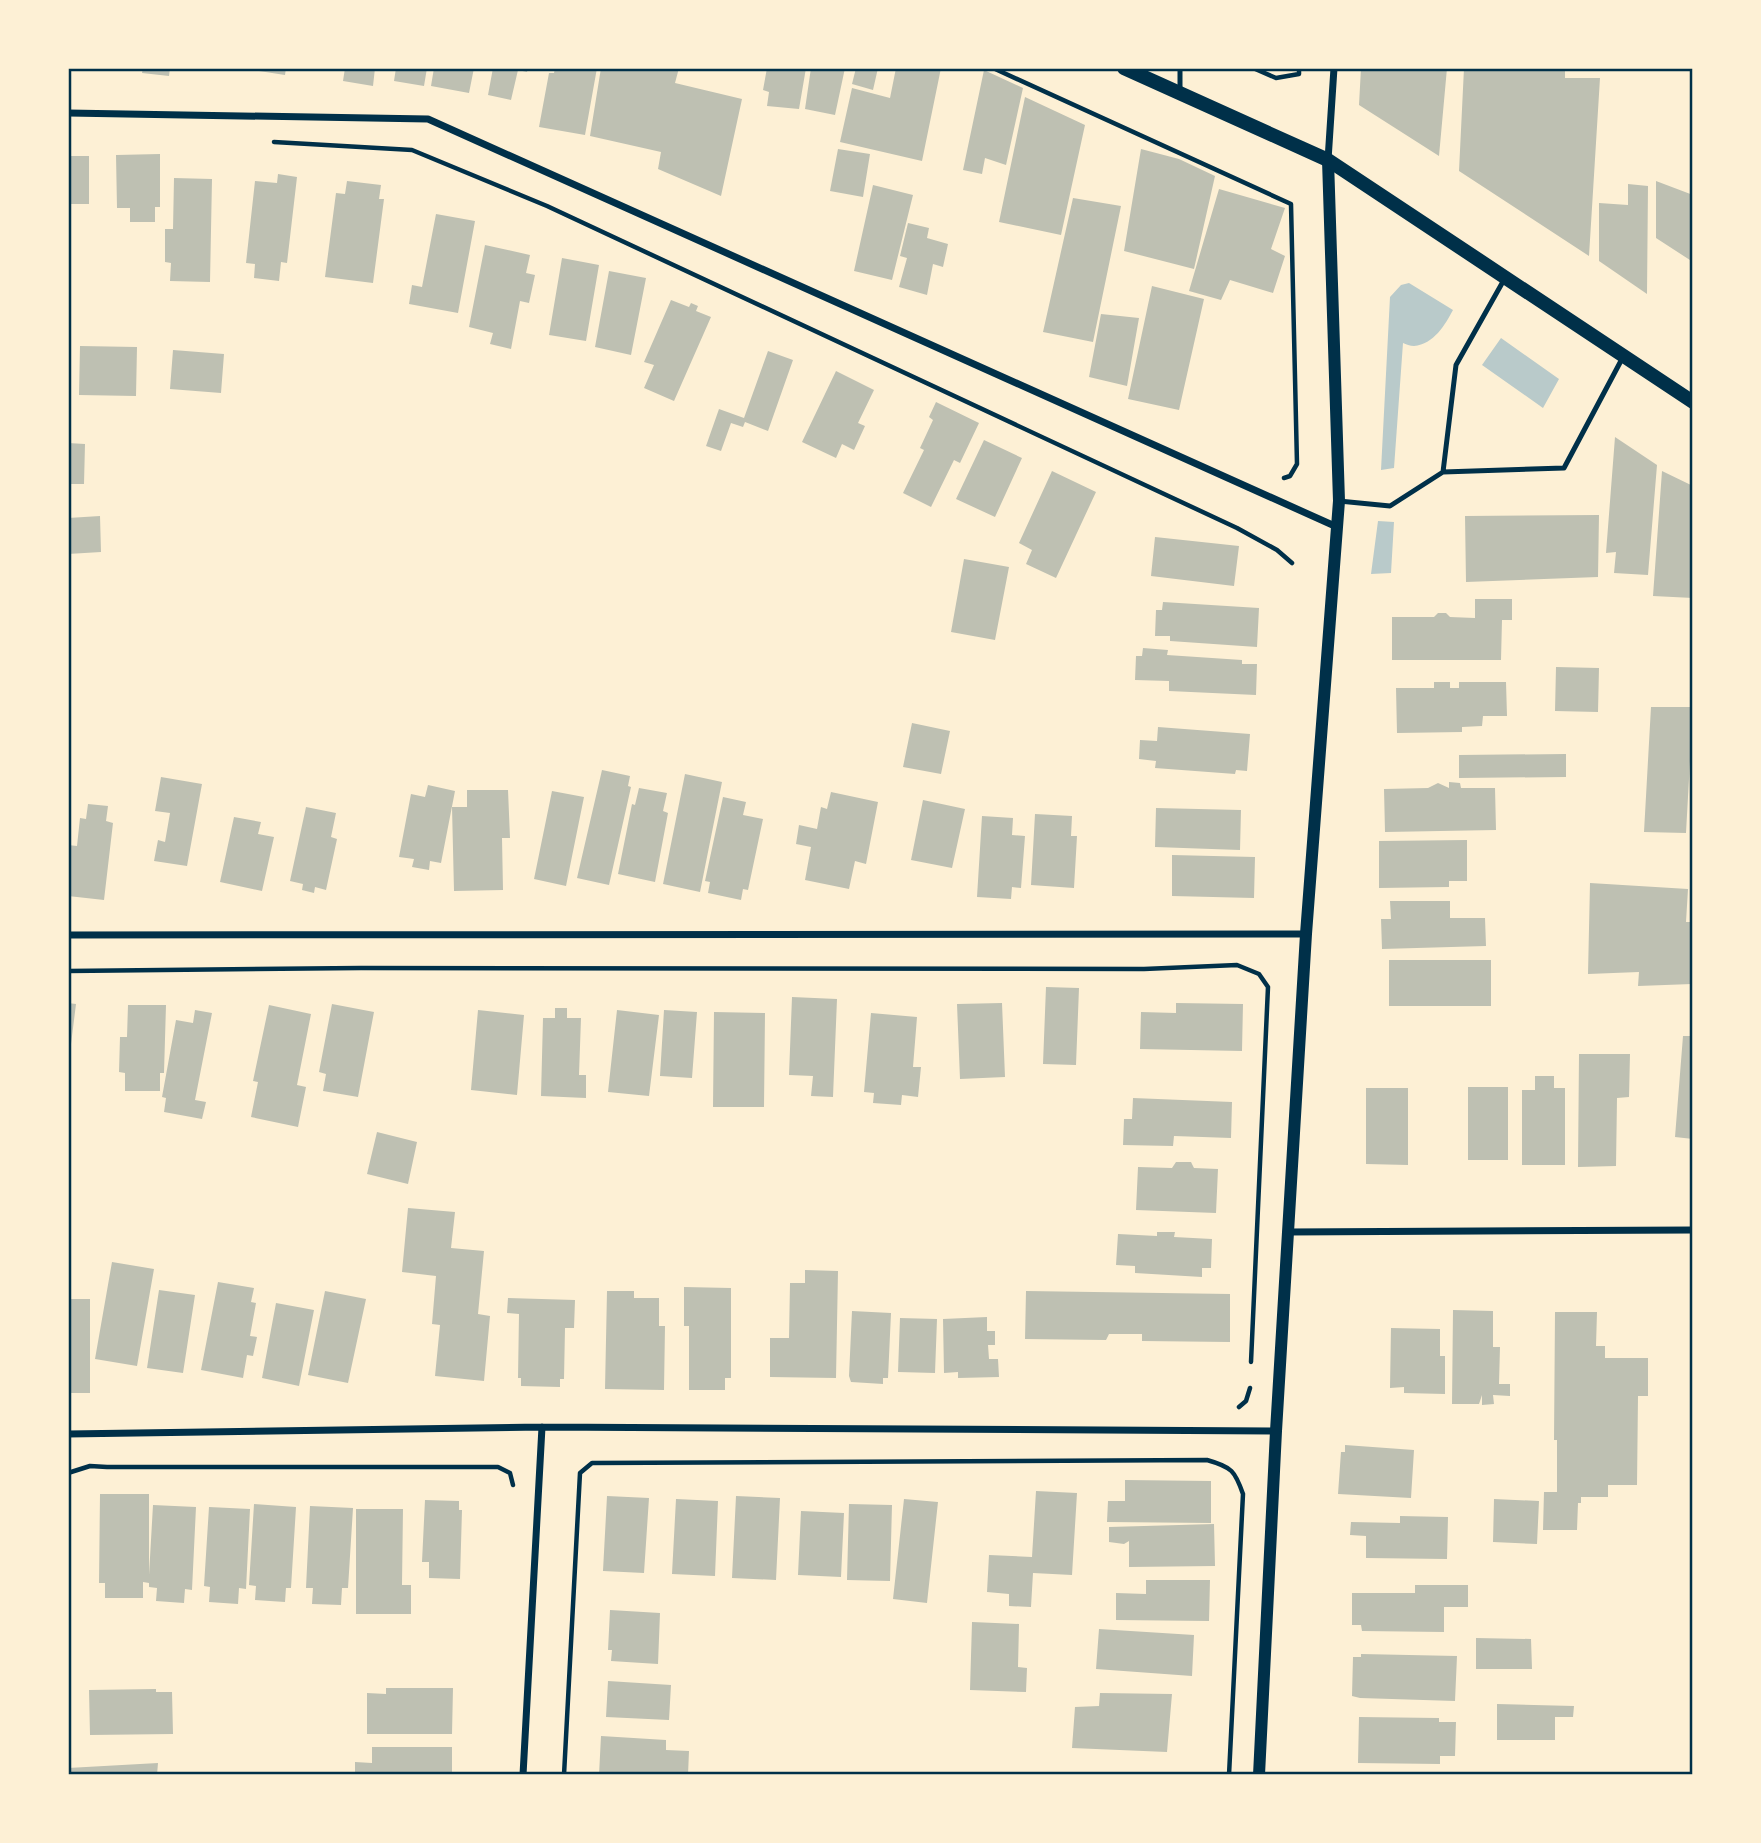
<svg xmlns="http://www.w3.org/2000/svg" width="1761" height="1843" font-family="'Public Sans',sans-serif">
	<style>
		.green { fill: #b9caca }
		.building { fill: #bec0b2 }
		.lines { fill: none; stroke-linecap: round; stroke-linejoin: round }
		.path { stroke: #003049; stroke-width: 4.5 }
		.service { stroke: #003049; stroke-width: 5 }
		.minor { stroke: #003049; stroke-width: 7 }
		.tertiary { stroke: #003049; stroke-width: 12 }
		.secondary { stroke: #003049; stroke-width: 14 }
		.neatline { fill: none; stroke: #003049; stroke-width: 2.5 }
	</style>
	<rect width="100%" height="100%" fill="#fdf0d5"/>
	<path class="green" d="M1409,283l44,27c-8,15 -19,34 -39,36 -4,0 -8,-2 -11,-3l-9,125 -13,2 9,-173 11,-12z
		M1501,338l58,41 -16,29 -61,-43z
		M1378,521l16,1 -3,51 -20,1z"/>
	<path class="building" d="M143,68h27l-1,8 -27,-3z
		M259,68h27l-1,7 -26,-4z
		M345,68h30l-2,18 -30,-5z
		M396,68h31l-3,18 -30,-5z
		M434,68h40l-5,25 -38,-7z
		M493,68h35l-1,4 -9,-2 -7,30 -23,-5z
		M555,68h42l-12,67 -46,-8 10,-54h5z
		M601,68h78l-4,15 67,16 -21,97 -63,-27 3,-17 -71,-16z
		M767,68h39l-7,41 -32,-3 2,-14 -6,-2z
		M811,68h34l-10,47 -30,-6z
		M856,68h22l-5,22 -21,-6z
		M896,68h45l-19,93 -82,-19 12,-54 38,10z
		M1361,68h86l-8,88 -80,-51z
		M1464,68h101v10h35l-11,178 -130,-85z
		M984,70l39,18 -17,77 -21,-7 -3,16 -19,-4z
		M1025,97l60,28 -24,110 -62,-13z
		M838,149l32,5 -7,43 -33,-6z
		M1141,149l38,10 36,17 -21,93 -70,-18z
		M160,154v53h-5v15h-25v-14h-13l-1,-53z
		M68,156h21v48h-21z
		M278,174l19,3 -10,86 -6,-1 -2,19 -25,-3 1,-14 -9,-1 9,-82 22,2z
		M174,178l38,1 -2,103 -40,-1 1,-18 -6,-1v-33h8z
		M347,181l34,4 -2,14h5l-11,84 -48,-6 11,-84 9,1z
		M1656,181l37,14v67l-37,-24z
		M1628,184l20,2 -1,108 -48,-33v-58l29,2z
		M873,185l40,10 -21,85 -38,-9z
		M1219,189l66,19 -14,41 14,7 -12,37 -43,-13 -9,20 -32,-9z
		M1073,198l48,8 -28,136 -50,-10z
		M436,214l39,7 -17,92 -49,-9 3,-19 10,2z
		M908,223l21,5 -2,10 21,6 -5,23 -10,-3 -6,31 -28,-8 8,-29 -7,-2z
		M485,245l45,10 -4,18 9,2 -6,28 -9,-2 -9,48 -21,-5 3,-11 -24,-6z
		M562,258l37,7 -13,76 -37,-6z
		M609,271l37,7 -15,77 -36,-8z
		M1152,286l52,13 -25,111 -51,-11z
		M671,300l18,7 2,-4 7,3 -2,5 15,6 -37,84 -30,-13 10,-23 -10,-3z
		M1101,314l38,4 -12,68 -38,-9z
		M80,346l57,1 -1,49 -57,-1z
		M173,350l51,4 -3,39 -51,-4z
		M768,351l25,9 -25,71 -23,-9 -2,5 -12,-4 -10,28 -15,-5 13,-37 25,9z
		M836,371l38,19 -16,33 7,3 -11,24 -12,-6 -6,14 -34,-16z
		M936,402l43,21 -19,40 -6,-3 -23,47 -28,-14 21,-43 -4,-2 13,-28 -4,-3z
		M1615,437l42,28 -9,110 -34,-2 2,-21 -10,1z
		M984,440l38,18 -27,59 -39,-18z
		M68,443l17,1 -1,40h-16z
		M1052,471l44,21 -40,86 -30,-14 6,-14 -13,-7z
		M1662,471l31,15v112l-40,-2z
		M1599,515l-1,62 -132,5 -1,-66z
		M100,516l1,36 -33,2v-36z
		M1155,537l84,9 -5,40 -83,-10z
		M964,559l45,8 -14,73 -44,-8z
		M1475,599h37v21h-10l-1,40h-109v-43h42l4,-4h8l4,4 25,1z
		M1163,602l96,6 -2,39 -87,-6v-5h-15l1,-26h6z
		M1143,648l25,2 -1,5 75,5v4h15l-1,31 -87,-4v-10l-34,-1 1,-24h6z
		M1556,667l43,1 -1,44 -43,-1z
		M1434,682h16v6h9v-6h47l1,34h-24l-1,10 -20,1v5l-65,1 -1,-45h38z
		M1651,707h42l-7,126 -42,-1z
		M912,723l38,8 -9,43 -38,-7z
		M1158,727l92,7 -3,37 -11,-1 -1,4 -80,-6 1,-7 -17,-2 1,-19 17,1z
		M1566,754v23l-107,1v-23z
		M602,770l28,6 -2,10 3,1 -22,98 -32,-7z
		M685,774l37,8 -22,110 -37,-8z
		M161,777l41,7 -15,82 -33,-5 4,-21 7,2 5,-29 -15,-2z
		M1449,782l11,1 1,5h34l1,42 -111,2 -1,-43 44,-1 10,-5 11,5z
		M428,785l27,6 -14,72 -11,-2 -1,9 -17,-3 2,-8 -15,-2 12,-63 14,3z
		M639,788l28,5 -4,18 5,2 -13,69 -37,-8 14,-70 3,1z
		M467,790h41l2,48h-8l1,52 -49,1 -2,-84h15z
		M552,791l32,6 -18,89 -32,-7z
		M831,792l47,10 -12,62 -11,-3 -6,28 -44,-9 6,-33 -15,-3 3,-19 18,4 4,-22 6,2z
		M723,797l23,5 -3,13 20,4 -15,71 -5,-1 -2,11 -33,-7 2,-11 -5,-1z
		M923,800l42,9 -13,59 -41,-8z
		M88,804l20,2 -2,15 7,2 -9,77 -36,-4v-51l9,1 3,-28 6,1z
		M306,807l30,6 -5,24 6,2 -11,51 -11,-3 -1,6 -12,-3 1,-6 -13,-3z
		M1156,808l85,2 -1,40 -85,-3z
		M1035,814l37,2 -1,20h6l-3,52 -43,-3z
		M982,816l31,2 -1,17 13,1 -4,52 -9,-1 -1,12 -34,-2z
		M234,817l27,5 -3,12 16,3 -12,54 -42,-9z
		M1467,840v41h-18v6l-70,1v-47z
		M1172,855l83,2 -1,41 -82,-2z
		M1590,883l98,6 -2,33h7l-1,62 -54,2 1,-14 -51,2z
		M1390,901h60v17h35l1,28 -104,3 -1,-30h10z
		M1389,960h102v46h-102z
		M1046,987l33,1 -3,77 -33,-1z
		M792,997l45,2 -4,98 -22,-1 2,-20 -24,-1z
		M68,1003l8,1 -6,48h-2z
		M1002,1003l3,74 -45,2 -3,-75z
		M1176,1003l67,1 -1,47 -102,-2 1,-37 35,1z
		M332,1004l42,8 -16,85 -35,-6 3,-17 -7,-2z
		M128,1005h38l-2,68h-4v18h-35v-18l-6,-1 1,-35h7z
		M269,1005l42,9 -14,71 9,2 -8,40 -47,-10 7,-35 -5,-1z
		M555,1008h12v10h14l-2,57h7v23l-45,-2 2,-78h12z
		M195,1010l17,3 -17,87 11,2 -4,17 -38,-7 2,-14 -4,-1 14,-77 17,3z
		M478,1010l46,5 -7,80 -46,-5z
		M617,1010l42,5 -10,81 -41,-4z
		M664,1010l33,2 -5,66 -32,-2z
		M714,1012l51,1 -1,94h-51z
		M871,1013l46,4 -4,50h8l-3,30 -16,-2 -1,10 -28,-2 1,-10 -10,-1z
		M1683,1036h10v103l-18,-2z
		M1579,1054h51l-1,43 -12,1 -1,68 -38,1z
		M1535,1076h19v12h11v77h-43v-75h13z
		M1468,1087h40v73h-40z
		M1366,1088h42v77l-42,-1z
		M1133,1098l99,4 -1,36 -57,-2 -1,10 -50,-1 1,-26h8z
		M377,1132l40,10 -9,42 -41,-10z
		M1176,1162h15l3,6 24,1 -2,44 -80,-3 2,-43 34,1z
		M408,1208l47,4 -4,36 33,3 -6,63 12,2 -6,65 -49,-5 5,-51 -8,-1 4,-48 -34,-4z
		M1157,1232h18l-1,5 38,2 -1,29h-9v9l-67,-4v-7l-19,-1 2,-31 39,2z
		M112,1262l42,7 -17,97 -42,-7z
		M805,1270l33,1 -2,107 -66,-1v-39h19l1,-55h15z
		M218,1282l36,6 -3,14 5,1 -6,33 7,1 -4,19 -6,-1 -4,23 -42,-8z
		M684,1287l47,1v90h-6v12h-36v-64h-5z
		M159,1290l36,5 -12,78 -36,-5z
		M325,1291l41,8 -18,84 -40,-8z
		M607,1291h27v7h25v28h6l-1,64 -59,-1z
		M1026,1291l204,3v48l-88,-1v-7h-33l-3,6 -81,-1z
		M508,1298l67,2 -1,28h-9l-1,51h-4v8l-39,-1v-8h-3l1,-64 -12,-1z
		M68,1299h22v94h-22z
		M276,1303l38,7 -15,76 -37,-8z
		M1453,1310l40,1v36h7l-1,37h11v12l-17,-1 1,9 -12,1v-10l-3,9h-27z
		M852,1311l39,2 -3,65h-5v6l-32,-2 -2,-6z
		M1555,1312h42l-1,34h9v12h43v38h-10l-1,89h-29v12h-27v6h-3l-1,27h-34l1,-38h13v-52h-3z
		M987,1317v14h8v14h-7l1,14h9l1,18 -41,1v-6l-14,1 -1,-54z
		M900,1318l37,1 -2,54 -37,-1z
		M1391,1328l49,1v27h5v38l-41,-1v-6l-14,1z
		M1345,1445l69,5 -3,48 -73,-4 3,-42h4z
		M1125,1480l86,1v42l-104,-1 1,-21h17z
		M1036,1491l41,2 -5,82 -39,-2 -2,34 -22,-1v-12l-22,-2 2,-37 43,2z
		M100,1494h49v81l4,-70 43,2 -4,83 -7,-1 -1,14 -28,-2 1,-13 -8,-1v-4l-6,-1v16h-38v-15h-6z
		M607,1496l42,2 -5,75 -41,-2z
		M736,1496l44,2 -4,82 -44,-2z
		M676,1499l42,2 -3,75 -43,-2z
		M904,1499l34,3 -11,101 -34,-4z
		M1494,1499l45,2 -2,43 -44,-2z
		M425,1500l34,1v9h3l-2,69 -31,-1v-16h-7z
		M254,1504l42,3 -5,81h-5l-1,14 -30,-2 1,-14 -7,-1z
		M849,1504l43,1 -2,76 -43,-1z
		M310,1506l43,2 -5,80h-6l-1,17 -29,-1 1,-16h-7z
		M209,1507l41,2 -4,80 -7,-1 -1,16 -29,-2 1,-15 -6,-1z
		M356,1509h47l-1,76h9v29h-55z
		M801,1511l43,2 -3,64 -43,-2z
		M1400,1516l48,1 -1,42 -81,-1v-22l-16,-1 1,-13 49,1z
		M1214,1524l1,42 -86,1v-26l-5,3 -15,-2v-15z
		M1146,1580h64l-1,41 -93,-1v-27l30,1z
		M1415,1585h53v22h-24v25l-82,-1 -1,-6h-9v-32h63z
		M610,1610l50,3 -2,51 -47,-3 1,-11h-4z
		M972,1622l47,2 -1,43 9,1 -1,24 -56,-2z
		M1099,1629l95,6 -2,41 -96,-7z
		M1476,1638l55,1 1,30h-56z
		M1361,1654l96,2 -2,45 -95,-3 -8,-2 1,-39h8z
		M608,1681l63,4 -2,35 -63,-3z
		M386,1688h67l-1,46h-85v-41l19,1z
		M156,1689v3h16l1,42 -83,1 -1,-45z
		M1100,1693l72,1 -5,58 -95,-4 3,-41 24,-1z
		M1497,1704l77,2 -1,11h-18v23h-58z
		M1359,1717l80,1v4h17l-1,34h-15v8l-82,-1z
		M601,1736l65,4v10l23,1 -1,24h-89z
		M372,1747h80v28h-97v-13l17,1z
		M158,1763l-1,12h-89v-7z"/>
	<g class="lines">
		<path class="path" d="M993,68l298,136 6,260 -7,12 -6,2
			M1253,68l23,10 23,-4v-6
			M274,142l138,8 135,56 690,322 40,22 15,13
			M68,971l293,-3 783,1 93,-4 22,9 9,13 -17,375
			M1239,1407l7,-6 4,-13
			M68,1473l22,-7 17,1h391l12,6 3,12
			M564,1775l16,-302 12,-10 615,-3c25,7 28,11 36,34l-14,281"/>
		<path class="service" d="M1180,90v-22
			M1443,472l13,-107 49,-87
			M1339,501l51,5 53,-34 121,-4 59,-111"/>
		<path class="minor" d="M68,113l360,6 909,408
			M1328,160l6,-92
			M68,935l1238,-1
			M1289,1232l404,-2
			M68,1434l474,-7 734,4
			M523,1775l19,-348"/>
		<path class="tertiary" d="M1259,1775l17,-344 30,-497 33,-433 -11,-341"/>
		<path class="secondary" d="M1124,68l204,92 365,242"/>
	</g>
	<rect width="1761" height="1843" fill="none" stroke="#fdf0d5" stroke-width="140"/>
	<rect x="70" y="70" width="1621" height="1703" class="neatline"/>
</svg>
